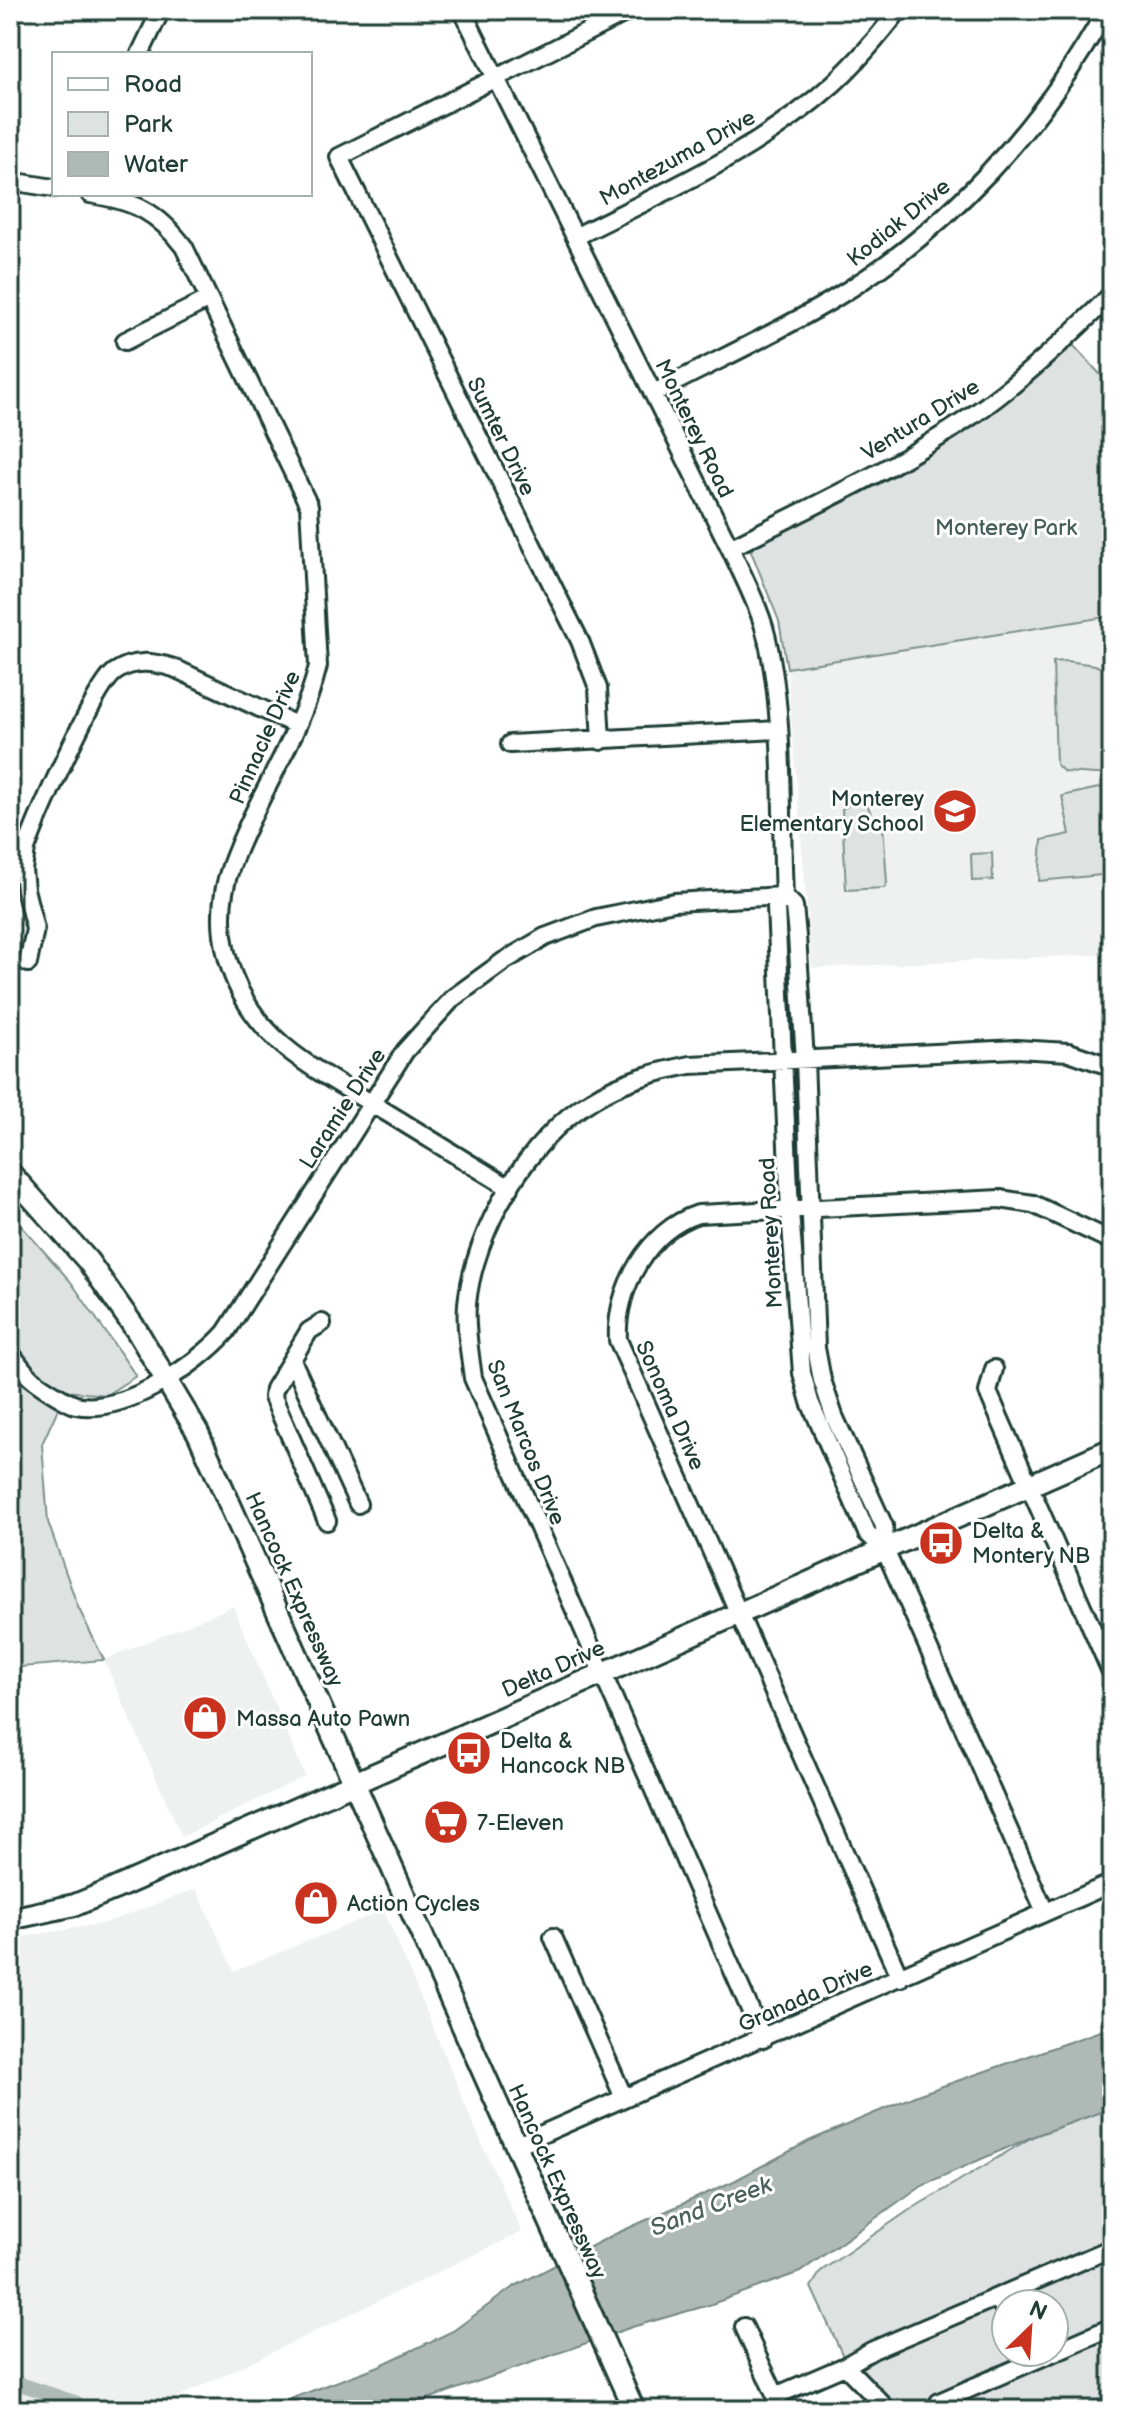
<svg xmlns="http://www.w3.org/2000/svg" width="1122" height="2420" font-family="'Balsamiq Sans',sans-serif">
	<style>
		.built { fill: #eef1f0 }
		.green { fill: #dee3e2; stroke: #7e908b; stroke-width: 2; fill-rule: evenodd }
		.water { fill: #afbab7; stroke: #758883; stroke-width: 2 }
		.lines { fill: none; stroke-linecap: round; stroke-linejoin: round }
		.canal { stroke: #afbab7; stroke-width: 14 }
		.minor-casing { stroke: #1f3d34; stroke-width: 22 }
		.major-casing { stroke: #1f3d34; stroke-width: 26 }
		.minor { stroke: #fff; stroke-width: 16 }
		.major { stroke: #fff; stroke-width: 20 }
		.labels { text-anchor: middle; stroke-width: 6; stroke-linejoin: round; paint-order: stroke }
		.street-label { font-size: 22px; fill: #1f3d34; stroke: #fff }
		.park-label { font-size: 22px; fill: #455e57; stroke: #fff }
		.poi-label { font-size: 22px; fill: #1f3d34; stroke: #fff; text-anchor: start }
		.water-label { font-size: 24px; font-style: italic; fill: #4a625b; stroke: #fff }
	</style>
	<rect width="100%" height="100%" fill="#fff"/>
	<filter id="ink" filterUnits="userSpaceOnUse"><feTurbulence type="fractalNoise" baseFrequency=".0125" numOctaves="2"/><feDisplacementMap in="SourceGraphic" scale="16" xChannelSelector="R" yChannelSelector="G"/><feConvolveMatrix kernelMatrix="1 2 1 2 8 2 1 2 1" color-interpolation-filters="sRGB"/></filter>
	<g filter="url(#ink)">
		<path class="built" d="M1112,616v338l-300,14 -25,-300z
			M233,1606l72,170 -123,61 -78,-177z
			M196,1889l38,82 150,-61 94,225 44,97 -371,178h-141v-471l95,-16z"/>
		<path class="green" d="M1073,345l39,42v229l-325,52 -8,-47 -28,-70 4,-7c59,-27 120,-55 176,-90 51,-32 97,-70 142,-109z
			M1067,661l28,4 17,8v102l-48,-3 -8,-8 -3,-102z
			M1103,787l9,37v50l-73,7 3,-41 28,-6 -8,-38z
			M867,803l6,17 10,4 4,59 -3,5 -38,2 -4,-81 9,-5z
			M992,853l1,27 -21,1 -1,-27z
			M10,1213l61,69 65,94 -30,19 -40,-4 -24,53 6,78 30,85 26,53 -94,8z
			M1112,2108v302h-244l-57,-123 10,-16 87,-60 126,-75zM1006,2304h48v48h-48z"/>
		<path class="water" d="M1112,2027v81l-78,28 -112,49 -122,87 -91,33 -77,22 -235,83h-128l21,-11 89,-33 74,-35 60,-44 100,-52 121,-54 75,-40 108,-46z"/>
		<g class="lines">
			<path class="canal" d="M20,2384l57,19 3,7"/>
			<g class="minor-casing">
				<path id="minor" d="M462,10l268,538c12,26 26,52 34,79 22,79 16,185 20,269l-8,11 14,304 12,162 8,29 57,131 18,17
					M140,54l21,-44
					M10,181l44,7
					M90,194c44,7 67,17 94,53l125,259 9,160c-17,71 -63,132 -87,200 -22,61 -2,128 44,172 26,26 78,54 111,74 41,25 82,51 124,76
					M575,237c89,-45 184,-86 259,-154 24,-22 45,-47 65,-73
					M125,341l84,-42
					M654,393c59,-31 121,-59 178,-93 114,-68 210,-173 274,-290
					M730,548c82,-42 167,-80 243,-133 50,-35 95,-78 139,-121
					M601,741l-3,-53 -18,-47 -241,-484 292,-147
					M510,744l268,-14
					M784,896l10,10 3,30 8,124 11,288 6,32 12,36 50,110 1,24 160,362
					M28,963l7,-34 -10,-40 -2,-19 3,-21c11,-30 68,-162 89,-177 19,-13 38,-10 59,-4l122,57
					M322,1323l-13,8 -35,58 -1,8 54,124
					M10,1352c6,8 12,17 19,24 7,7 38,27 47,29 47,10 121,-40 150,-73l179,-281 48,-53 51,-37 41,-24 51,-19 78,-16 110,-6
					M292,1360l66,144
					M994,1369l-6,23 124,282
					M553,1937l71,161
					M900,1978l-282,-638c-3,-51 30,-110 80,-126l302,-15 33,5 79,37
					M763,2039l-290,-661c-3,-24 -8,-49 -6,-74 7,-73 61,-166 125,-204 30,-19 63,-28 98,-35l326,-16 53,3 43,15
					M515,2146l597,-263
					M998,2297l8,17
					M744,2327l38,83
					M845,2366l43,44
					M775,2396l70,-30 28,-16 239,-102
					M934,2410l5,-8 173,-75"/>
			</g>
			<g class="major-casing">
				<path id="major" d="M10,1173l78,88 49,70 61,102 436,977
					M10,1919l65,-14 39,-16 998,-440"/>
			</g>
			<use href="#minor" class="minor"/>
			<use href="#major" class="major"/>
		</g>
	</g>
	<defs>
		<g id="school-disc" transform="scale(2.3)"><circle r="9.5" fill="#c8321e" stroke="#fff"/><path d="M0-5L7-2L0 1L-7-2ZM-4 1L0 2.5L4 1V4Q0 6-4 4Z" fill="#fff"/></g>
		<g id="bus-disc" transform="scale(2.3)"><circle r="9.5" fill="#c8321e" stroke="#fff"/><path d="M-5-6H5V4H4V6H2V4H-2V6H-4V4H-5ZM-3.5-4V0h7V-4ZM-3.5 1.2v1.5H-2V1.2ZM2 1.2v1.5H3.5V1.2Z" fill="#fff"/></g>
		<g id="shop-disc" transform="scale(2.3)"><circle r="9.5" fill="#c8321e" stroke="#fff"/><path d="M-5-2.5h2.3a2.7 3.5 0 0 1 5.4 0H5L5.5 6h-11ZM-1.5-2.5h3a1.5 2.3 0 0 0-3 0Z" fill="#fff"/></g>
		<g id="supermarket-disc" transform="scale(2.3)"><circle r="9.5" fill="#c8321e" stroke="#fff"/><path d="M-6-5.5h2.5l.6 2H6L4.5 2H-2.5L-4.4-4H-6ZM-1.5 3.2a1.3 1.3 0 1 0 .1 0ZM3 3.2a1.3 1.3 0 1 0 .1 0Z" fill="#fff"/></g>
	</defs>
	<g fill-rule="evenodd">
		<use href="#school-disc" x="955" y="811"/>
		<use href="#bus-disc" x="941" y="1543"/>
		<use href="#shop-disc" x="205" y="1718"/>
		<use href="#bus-disc" x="469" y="1753"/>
		<use href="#supermarket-disc" x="446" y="1822"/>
		<use href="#shop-disc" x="316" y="1903"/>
	</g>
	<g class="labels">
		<g class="street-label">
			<text transform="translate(677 157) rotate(-29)" y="8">Montezuma Drive</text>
			<text transform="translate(898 222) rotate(-39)" y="8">Kodiak Drive</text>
			<text transform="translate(920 419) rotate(-32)" y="8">Ventura Drive</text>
			<text transform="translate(695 428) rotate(64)" y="8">Monterey Road</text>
			<text transform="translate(502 436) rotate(64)" y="8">Sumter Drive</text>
			<text transform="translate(264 737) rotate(-66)" y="8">Pinnacle Drive</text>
			<text transform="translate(342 1108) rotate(-57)" y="8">Laramie Drive</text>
			<text transform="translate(770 1233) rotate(-93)" y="8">Monterey Road</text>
			<text transform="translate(671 1405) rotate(66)" y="8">Sonoma Drive</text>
			<text transform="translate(527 1442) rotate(68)" y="8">San Marcos Drive</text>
			<text transform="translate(295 1589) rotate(66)" y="8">Hancock Expressway</text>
			<text transform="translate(553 1668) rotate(-24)" y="8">Delta Drive</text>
			<text transform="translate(805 1996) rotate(-24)" y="8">Granada Drive</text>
			<text transform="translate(558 2181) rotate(66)" y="8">Hancock Expressway</text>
		</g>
		<g class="park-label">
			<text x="1006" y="535">Monterey Park</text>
		</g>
		<g class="poi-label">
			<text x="924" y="806" text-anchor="end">Monterey<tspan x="924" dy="25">Elementary School</tspan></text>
			<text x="972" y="1538">Delta &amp;<tspan x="972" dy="25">Montery NB</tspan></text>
			<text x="236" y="1726">Massa Auto Pawn</text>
			<text x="500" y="1748">Delta &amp;<tspan x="500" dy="25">Hancock NB</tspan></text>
			<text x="477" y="1830">7-Eleven</text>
			<text x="347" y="1911">Action Cycles</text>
		</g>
		<g class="water-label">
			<text transform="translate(711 2206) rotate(-21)" y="8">Sand Creek</text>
		</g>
	</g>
	<rect width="1122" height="2420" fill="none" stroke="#fff" stroke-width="40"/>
	<rect x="20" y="20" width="1082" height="2380" fill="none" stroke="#1f3d34" stroke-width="3" filter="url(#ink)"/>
	<rect x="52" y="52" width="260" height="144" fill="#ffffff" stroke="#a5b1ae" stroke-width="2"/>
	<rect x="68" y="78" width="40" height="12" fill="#ffffff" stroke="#a5b1ae" stroke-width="2"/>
	<text x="124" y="92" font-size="24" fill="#1f3d34">Road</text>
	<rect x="68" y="112" width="40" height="24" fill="#dee3e2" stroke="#a5b1ae" stroke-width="2"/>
	<text x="124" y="132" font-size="24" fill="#1f3d34">Park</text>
	<rect x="68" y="152" width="40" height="24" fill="#afbab7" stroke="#a5b1ae" stroke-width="2"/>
	<text x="124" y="172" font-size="24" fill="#1f3d34">Water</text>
	<g transform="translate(1030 2328) rotate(25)"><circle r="38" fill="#ffffff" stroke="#a5b1ae" stroke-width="2"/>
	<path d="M0-6L14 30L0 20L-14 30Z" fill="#c8321e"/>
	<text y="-12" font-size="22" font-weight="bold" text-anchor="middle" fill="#1f3d34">N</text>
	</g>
</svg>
